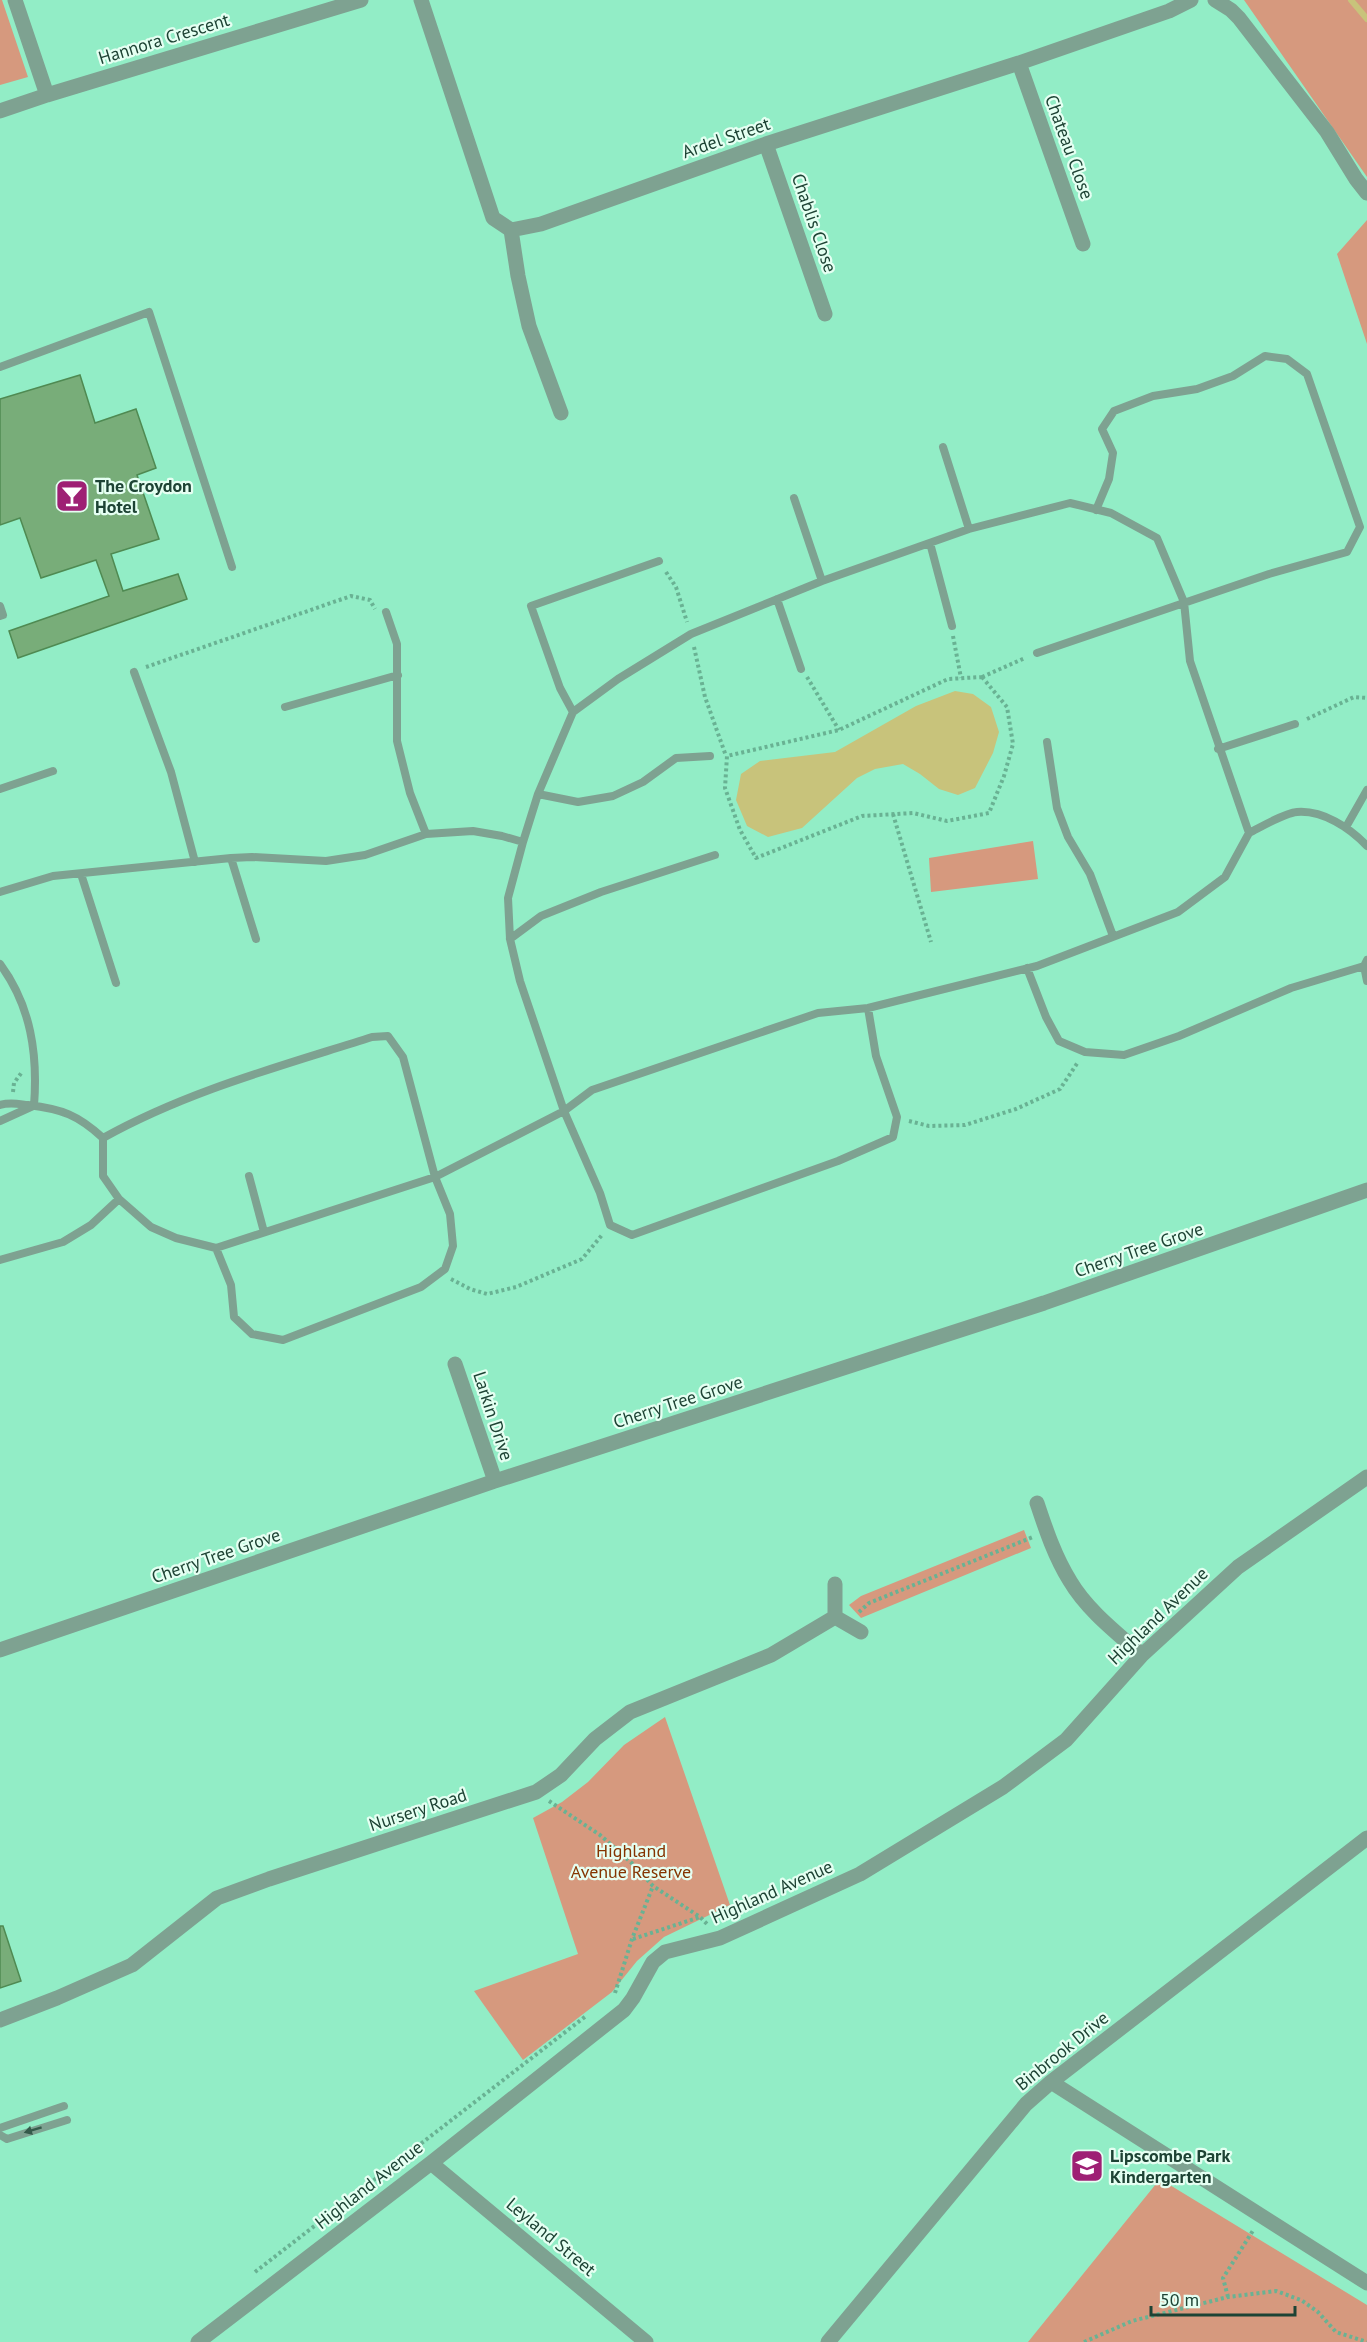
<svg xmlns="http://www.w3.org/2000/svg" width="1367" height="2342" font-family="'PT Sans',sans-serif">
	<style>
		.green { fill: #d6997e }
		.water { fill: #c8c37b }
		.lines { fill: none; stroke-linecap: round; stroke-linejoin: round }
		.stream { stroke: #c8c37b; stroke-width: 6 }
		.building { fill: #78ad79; stroke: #4f8a52; stroke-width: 1.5 }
		.path { stroke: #69b293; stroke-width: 4; stroke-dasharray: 3 3; stroke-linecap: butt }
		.lane { stroke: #7ea291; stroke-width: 8 }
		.street { stroke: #7ea291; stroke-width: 15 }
		.oneway { fill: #355b4b }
		.labels { text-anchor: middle; stroke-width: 4.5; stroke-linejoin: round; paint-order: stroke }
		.street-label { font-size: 18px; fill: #1d4334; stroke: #e5fff2 }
		.poi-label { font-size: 18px; font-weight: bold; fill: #1d4334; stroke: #e5fff2; text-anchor: start }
		.park-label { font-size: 18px; fill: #843401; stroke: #e5fff2 }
	</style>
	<rect width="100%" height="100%" fill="#92edc6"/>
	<path class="green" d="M0,0h2l26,77 -28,8z
		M1244,0h123v177z
		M1367,220v124l-30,-90z
		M1033,841l5,38 -107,13 -2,-34z
		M1024,1530l7,18 -170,70 -12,-13 12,-9z
		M665,1717l65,188 -66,32 -27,24 -25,31 -89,68 -49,-69 104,-37 -45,-136 29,-16 26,-20 36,-37z
		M1160,2179l207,126v37h-339z"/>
	<path class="water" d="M955,691l18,3 18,13 8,25 -6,21 -18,35 -17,7 -19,-6 -19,-15 -17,-10 -28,5 -18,9 -55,50 -34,9 -21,-11 -11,-26 5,-26 19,-13 75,-9 81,-46z"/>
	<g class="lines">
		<path class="stream" d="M1351,0l16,19"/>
	</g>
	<path class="building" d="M80,375l15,48 41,-14 20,59 -19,7 22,64 -48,15 12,37 55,-17 9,25 -169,59 -9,-27 100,-35 -13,-36 -55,18 -21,-60 -20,7v-126z
		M0,1926h3l18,55 -21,7z"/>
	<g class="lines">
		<path class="path" d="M666,572l10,15 11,35
			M953,636l8,42
			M694,647l11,50 21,59
			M146,667l205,-71 19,4 5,9
			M807,677l32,53
			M982,677l25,30 6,37 -9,32 -15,37 -42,8 -34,-8 -51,3 -106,42 -16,-28 -15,-42 2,-32 112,-26 109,-51z
			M982,677l43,-19
			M1307,719l47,-22 13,1
			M893,814l38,128
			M13,1092l1,-9 8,-11
			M909,1121l20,5 36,-1 51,-16 44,-20 18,-27
			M451,1279l19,10 17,5 29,-7 66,-28 20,-24
			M859,1612l10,-9 164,-66
			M549,1801l51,34 34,30 19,21 47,31 8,8
			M633,1939l67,-22
			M615,1993l17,-54 21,-53
			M255,2272l331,-256
			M1228,2297l-5,-19 31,-49
			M1084,2342l48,-21 96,-24 48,-6 25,9 17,12 18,20 31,10"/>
		<path class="lane" d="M0,367l149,-55 83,255
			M943,447l26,82
			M794,498l28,83
			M930,543l22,83
			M777,599l24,70
			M0,606l3,9 -3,1
			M386,612l11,32v97l13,52 16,41
			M1037,653l232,-79 78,-22 13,-25 -53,-153 -20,-15 -22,-3 -32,20 -36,13 -44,7 -39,15 -12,18 11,24 -4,26 -13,31
			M134,672l37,100 24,90
			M285,707l113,-32
			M573,712l-13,-24 -29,-82 128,-45
			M1047,742l10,66 11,29 22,37 23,62
			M1218,749l77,-25
			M0,789l53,-18
			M538,794l40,8 35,-6 30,-14 33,-24 34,-2
			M1346,827l21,-37
			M1249,833c12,-6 35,-20 48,-21 26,-2 53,16 70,34
			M231,858l25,81
			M81,874l35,109
			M0,892l53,-16 178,-18 21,-1 74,4 39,-6 61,-21 47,-3 29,5 21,6
			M510,939l31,-23 60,-24 114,-37
			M0,964c31,42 38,90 34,142
			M1364,966l3,15
			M1027,968l19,49 13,24 26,11 39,3 55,-19 112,-48 73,-22 3,-6
			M0,1105c10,-3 18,-1 28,0 34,4 50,10 75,33v38l16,23 32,28 25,11 40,10 219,-71 129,-66 28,-21 226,-77 50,-5 169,-42 141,-54 47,-35 24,-44 -59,-172 -6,-59 -27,-64 -46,-25 -41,-10 -101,26 -147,52 -131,53 -73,45 -45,33 -35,82 -15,48 -15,56 2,41 10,42 44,130 36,82 10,32 22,10 206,-74 55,-24 4,-20 -21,-61 -8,-48
			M0,1121l33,-15
			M103,1138c84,-47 178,-72 269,-101l16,-1 15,21 32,120 15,37 3,32 -8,23 -24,18 -138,53 -31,-6 -18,-17 -3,-32 -15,-37
			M249,1176l15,56
			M0,1260l63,-18 28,-17 28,-26
			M0,2128l64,-22
			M0,2135l7,4 60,-19"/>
		<path class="street" d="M15,0l32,95
			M421,0l72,218 18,12 30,-6 225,-80 253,-81 150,-52 22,-11
			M1215,0l16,10 8,8 88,114 29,47 11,14
			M1019,63l64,181
			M0,111l47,-16 314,-95
			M766,144l59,170
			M511,230l7,46 11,50 32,87
			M455,1364l40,117
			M1037,1503c9,27 18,54 33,78 17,29 47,52 72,74
			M835,1584v33l26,15
			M0,1650l495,-169 549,-178 323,-113
			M0,2020l57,-22 75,-33 85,-67 52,-19 267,-87 25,-17 34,-36 35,-27 141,-57 64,-38
			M1051,2082l316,201
			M431,2163l215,179
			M198,2342l233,-179 193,-153 9,-12 20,-36 12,-10 55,-14 140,-64 143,-87 63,-47 76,-85 96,-88 129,-90
			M828,2342l198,-238 25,-22 316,-244"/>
	</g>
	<defs><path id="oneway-solid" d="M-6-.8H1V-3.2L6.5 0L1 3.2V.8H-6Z" transform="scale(1.5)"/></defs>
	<use class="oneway" href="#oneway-solid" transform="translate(33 2130) rotate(163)"/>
	<defs>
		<g id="bar-square" transform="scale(1.725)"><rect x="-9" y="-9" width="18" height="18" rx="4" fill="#9e2074" stroke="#e5fff2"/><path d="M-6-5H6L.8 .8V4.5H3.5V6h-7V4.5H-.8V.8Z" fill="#fff"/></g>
		<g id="school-square" transform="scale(1.725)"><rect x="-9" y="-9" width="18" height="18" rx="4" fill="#9e2074" stroke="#e5fff2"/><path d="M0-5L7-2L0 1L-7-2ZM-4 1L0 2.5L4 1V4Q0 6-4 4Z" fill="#fff"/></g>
	</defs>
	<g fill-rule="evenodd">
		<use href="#bar-square" x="72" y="496"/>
		<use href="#school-square" x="1087" y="2166"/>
	</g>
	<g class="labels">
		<g class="street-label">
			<text transform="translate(164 39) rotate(-17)" y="6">Hannora Crescent</text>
			<text transform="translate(726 138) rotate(-19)" y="6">Ardel Street</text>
			<text transform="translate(1069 147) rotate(70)" y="6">Chateau Close</text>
			<text transform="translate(814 223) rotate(71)" y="6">Chablis Close</text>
			<text transform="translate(1139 1250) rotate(-19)" y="6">Cherry Tree Grove</text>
			<text transform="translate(678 1402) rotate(-18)" y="6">Cherry Tree Grove</text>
			<text transform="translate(493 1416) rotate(72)" y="6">Larkin Drive</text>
			<text transform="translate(216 1556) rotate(-19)" y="6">Cherry Tree Grove</text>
			<text transform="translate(1158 1616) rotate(-44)" y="6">Highland Avenue</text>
			<text transform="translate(418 1810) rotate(-18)" y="6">Nursery Road</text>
			<text transform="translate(772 1892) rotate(-24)" y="6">Highland Avenue</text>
			<text transform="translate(1062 2051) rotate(-39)" y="6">Binbrook Drive</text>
			<text transform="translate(369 2185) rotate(-38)" y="6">Highland Avenue</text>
			<text transform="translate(551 2237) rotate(40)" y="6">Leyland Street</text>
		</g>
		<g class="poi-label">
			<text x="95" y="492">The Croydon<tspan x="95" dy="21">Hotel</tspan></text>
			<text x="1110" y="2162">Lipscombe Park<tspan x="1110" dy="21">Kindergarten</tspan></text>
		</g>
		<g class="park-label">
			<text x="631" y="1857">Highland<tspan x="631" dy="21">Avenue Reserve</tspan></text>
		</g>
	</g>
	<path d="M1151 2306v9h144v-9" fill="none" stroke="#1d4334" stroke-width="3"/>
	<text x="1160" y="2306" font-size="18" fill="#1d4334" stroke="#e5fff2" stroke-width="4.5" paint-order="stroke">50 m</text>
</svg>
